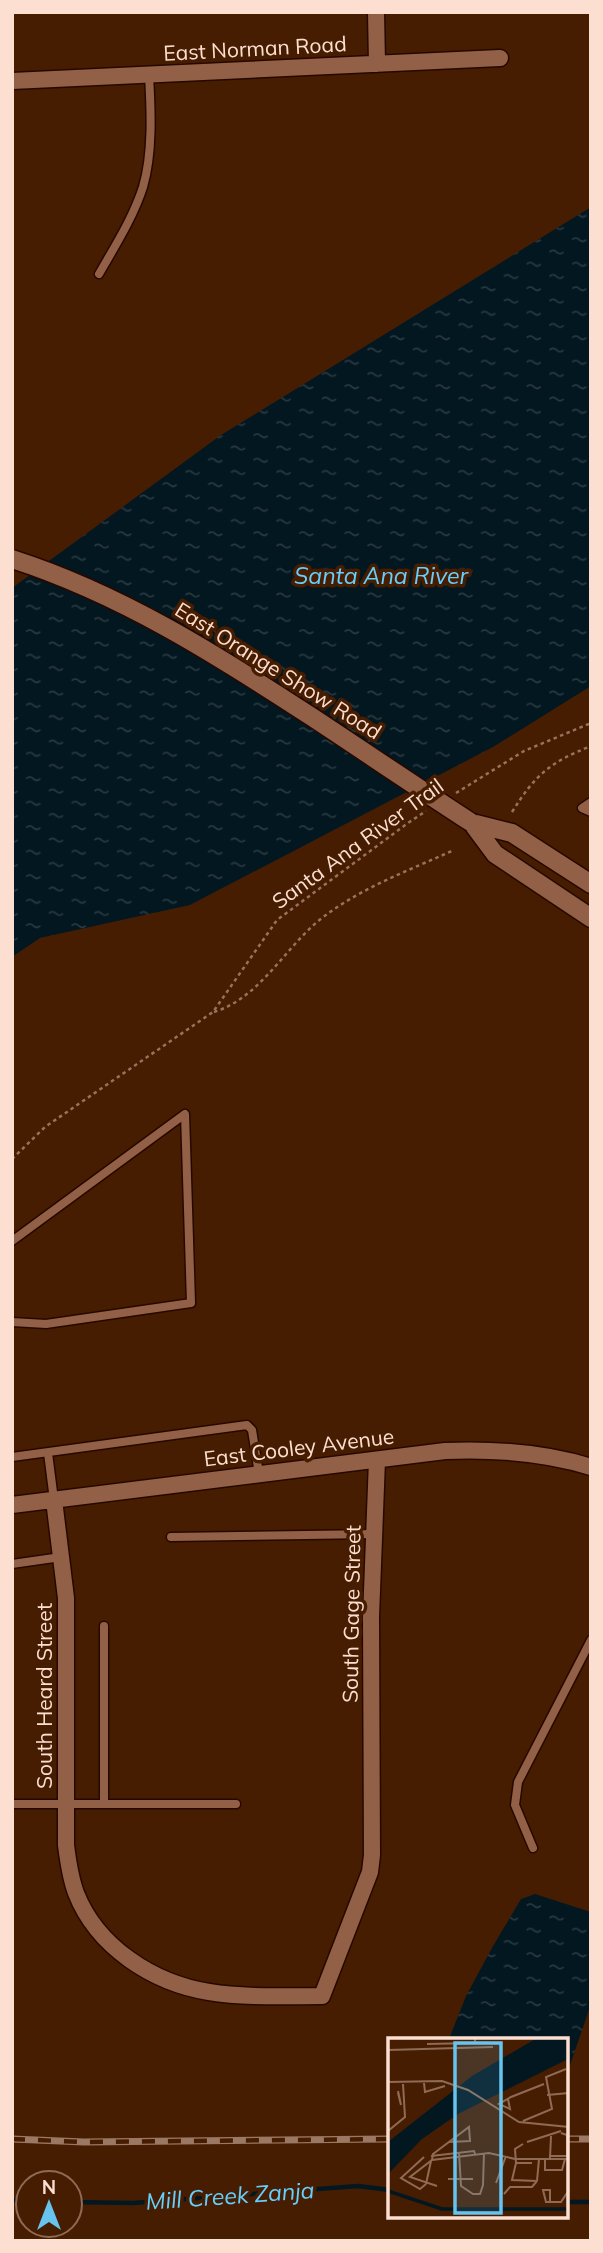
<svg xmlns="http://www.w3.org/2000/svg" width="603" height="2253" font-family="Mulish,sans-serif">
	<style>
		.water { fill: url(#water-ripples) }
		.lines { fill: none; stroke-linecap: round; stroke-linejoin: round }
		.stream { stroke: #031720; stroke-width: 4.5 }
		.lane-casing { stroke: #270800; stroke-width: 11 }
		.street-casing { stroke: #270800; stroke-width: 19 }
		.secondary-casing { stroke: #270800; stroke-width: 21 }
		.path { stroke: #97735d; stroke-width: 2.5; stroke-dasharray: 3.5 3.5; stroke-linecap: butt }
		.lane { stroke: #916046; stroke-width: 8 }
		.street { stroke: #916046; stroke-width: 16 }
		.secondary { stroke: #916046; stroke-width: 18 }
		.rail-casing { stroke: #9b7863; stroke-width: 7 }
		.rail { stroke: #471d02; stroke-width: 4.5; stroke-dasharray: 13; stroke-linecap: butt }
		.secondary-bridge-casing { stroke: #270800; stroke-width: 21; stroke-linecap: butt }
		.secondary-bridge { stroke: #916046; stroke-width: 18 }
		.labels { text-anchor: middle; stroke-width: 7; stroke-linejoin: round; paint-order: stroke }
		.street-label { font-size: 21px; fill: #fcdfd1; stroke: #471d02 }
		.water-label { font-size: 23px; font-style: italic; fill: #65cffe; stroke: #471d02 }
		.inset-river { fill: none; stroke: #031720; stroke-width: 3.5 }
		.inset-road { fill: none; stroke: #8f6b55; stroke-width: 2 }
		.view { fill: #66c4ef; fill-opacity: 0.15; stroke: #66c4ef; stroke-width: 3.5 }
		.inset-edge { fill: none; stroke: #fcdfd1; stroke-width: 3.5 }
	</style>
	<defs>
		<pattern id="water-ripples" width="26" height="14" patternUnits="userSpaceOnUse" patternTransform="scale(1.75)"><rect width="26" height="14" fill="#031720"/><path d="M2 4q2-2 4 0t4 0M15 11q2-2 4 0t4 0" fill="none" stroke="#29383f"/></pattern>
	</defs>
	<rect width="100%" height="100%" fill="#471d02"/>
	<path class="water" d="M591,207v479l-98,61 -303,158 -150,33 -28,19v-369l209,-153z
		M535,1894l56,18v92l-25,73v-38h-117l17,-43 27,-50 28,-47z"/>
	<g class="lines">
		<path class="stream" d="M12,2200l16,1
			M70,2202l63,1 225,-17 32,4
			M566,2202h25"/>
		<g class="lane-casing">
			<path id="lane" d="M99,274c16,-28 34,-56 44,-87 10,-34 8,-77 6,-112
				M591,802l-9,6 9,4
				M12,1241l173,-127 6,189 -145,21 -34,-2
				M48,1453l6,47
				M12,1457l235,-32 5,5 7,44
				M171,1537l203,-3
				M12,1564l49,-7
				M104,1626v177
				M12,1804h224
				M533,1848l-18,-43 3,-23 73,-142"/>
		</g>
		<g class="street-casing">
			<path id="street" d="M376,12l1,52
				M12,81l488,-23
				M54,1500l12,98v247c2,16 4,32 10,48 21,54 77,90 133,99 37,6 76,4 113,4l48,-124 2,-17 -1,-238 6,-157
				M12,1505l433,-54c50,-2 98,1 146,16"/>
		</g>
		<g class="secondary-casing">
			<path id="secondary" d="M472,823l23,31 96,64
				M472,823l40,10 79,51"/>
		</g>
		<path class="path" d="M456,793l68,-42 67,-28
			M512,812c24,-38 37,-49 79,-66
			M214,1012c45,-14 69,-61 103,-90 40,-33 91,-51 137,-72
			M12,1159l33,-32 168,-115 64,-92 131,-97 18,-12"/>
		<use href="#lane" class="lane"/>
		<use href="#street" class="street"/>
		<use href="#secondary" class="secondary"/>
		<g class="rail-casing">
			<path id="rail" d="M12,2139l72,3 306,-3
				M566,2139h25"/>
		</g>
		<use href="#rail" class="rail"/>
		<g class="secondary-bridge-casing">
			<path id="secondary-bridge" d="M12,559c109,35 205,96 300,158 53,35 106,71 160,106"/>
		</g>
		<use href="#secondary-bridge" class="secondary-bridge"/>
	</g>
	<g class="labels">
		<g class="street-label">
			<text transform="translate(255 49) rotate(-3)" y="7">East Norman Road</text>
			<text transform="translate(278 671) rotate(32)" y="7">East Orange Show Road</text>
			<text transform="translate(358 844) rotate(-36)" y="7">Santa Ana River Trail</text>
			<text transform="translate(299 1448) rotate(-7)" y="7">East Cooley Avenue</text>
			<text transform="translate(352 1614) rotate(-89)" y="7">South Gage Street</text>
			<text transform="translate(45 1696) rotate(-90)" y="7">South Heard Street</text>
		</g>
		<g class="water-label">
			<text x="381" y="584">Santa Ana River</text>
			<text transform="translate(230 2196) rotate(-4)" y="8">Mill Creek Zanja</text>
		</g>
	</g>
	<g transform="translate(388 2038)">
		<rect width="180" height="180" fill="#471d02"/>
		<path d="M149,0h31v21l-110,55 -36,25 -34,35v-32l84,-66z" fill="#031720"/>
		<path class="inset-river" d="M0,153l54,18h127"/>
		<path class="inset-road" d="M39,6l47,-1 2,-5M0,12l105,-3M0,44l54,-1 26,9 51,32 50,5M36,45l1,9 20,-6M10,55l3,12 -3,-14M159,57l22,-2M120,61l2,10 -11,-5 12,-7 33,-13M135,83l29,-12 -6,-32 20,-8M0,93l17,-14 -2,-33M139,104l34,-11M135,106l-8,5 1,14h16M71,115l2,33 12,8h7l3,-9 1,-32M43,118l43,-5 1,3M161,118h18v-21l-6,-2M36,119l-23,21 19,11 6,-5M162,120l1,-22M157,121v11h17l3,-11M44,122l1,-6 36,-27 1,14 -21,1M128,125l-4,17 25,1M60,141h25M149,143l2,-22M108,145l10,-27M38,146l5,-23M49,148l-27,-9 22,-17 57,-7 26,6h54M116,156l6,-7h22l5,-6M162,164v-12h-7l3,12h15l8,-12"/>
		<path class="view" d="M67,5h46v170h-46z"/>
		<rect width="180" height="180" class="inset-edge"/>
	</g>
	<rect width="603" height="2253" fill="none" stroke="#fcdfd1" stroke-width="28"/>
	<g transform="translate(49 2204)"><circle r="33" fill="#471d02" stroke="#8f6b55" stroke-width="2"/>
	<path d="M0-5L12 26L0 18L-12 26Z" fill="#66c4ef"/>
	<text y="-10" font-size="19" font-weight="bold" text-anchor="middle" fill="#fcdfd1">N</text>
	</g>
</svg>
